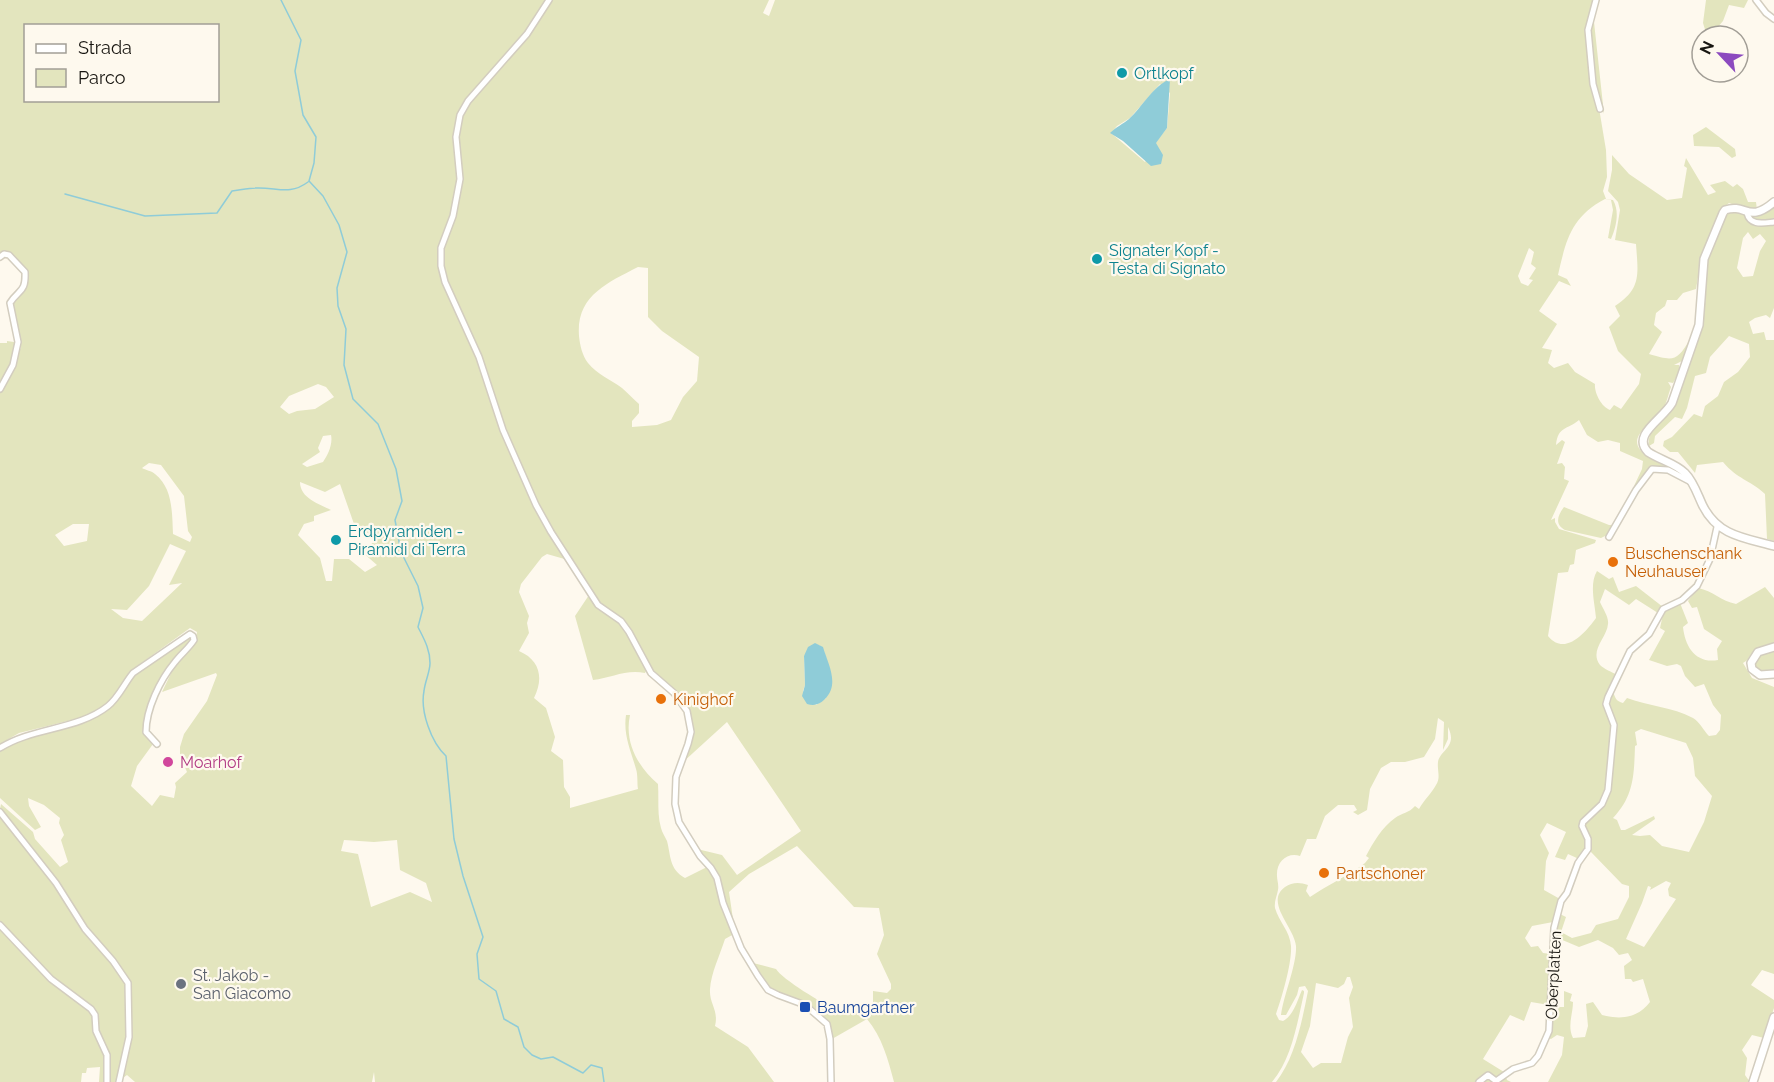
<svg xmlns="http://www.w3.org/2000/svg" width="1774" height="1082" font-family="Raleway,sans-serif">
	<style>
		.green { fill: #e3e5be; fill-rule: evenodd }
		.water { fill: #8fccd8 }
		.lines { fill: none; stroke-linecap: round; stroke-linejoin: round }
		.stream { stroke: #8fccd8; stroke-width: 1.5 }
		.minor-casing { stroke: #d3cdbf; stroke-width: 8 }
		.major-casing { stroke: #d3cdbf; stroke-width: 10 }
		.minor { stroke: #fff; stroke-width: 5 }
		.major { stroke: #fff; stroke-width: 7 }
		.culture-dot { fill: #0f9aa8; stroke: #fef9ee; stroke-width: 2 }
		.food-dot { fill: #e8710a; stroke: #fef9ee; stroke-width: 2 }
		.hotel-dot { fill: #d1479c; stroke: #fef9ee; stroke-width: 2 }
		.worship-dot { fill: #6b7280; stroke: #fef9ee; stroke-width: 2 }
		.transit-dot { fill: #1a4fb4; stroke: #fef9ee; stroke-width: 2 }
		.labels { text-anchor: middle; stroke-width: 4.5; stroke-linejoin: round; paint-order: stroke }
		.culture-label { font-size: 16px; fill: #0d838f; stroke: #fef9ee; text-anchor: start }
		.food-label { font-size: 16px; fill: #c56008; stroke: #fef9ee; text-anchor: start }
		.hotel-label { font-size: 16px; fill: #b23c85; stroke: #fef9ee; text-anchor: start }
		.worship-label { font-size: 16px; fill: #5b616d; stroke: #fef9ee; text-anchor: start }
		.street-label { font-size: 16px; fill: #181611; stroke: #fef9ee }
		.transit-label { font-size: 16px; fill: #164399; stroke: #fef9ee; text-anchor: start }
	</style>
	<rect width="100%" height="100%" fill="#fef9ee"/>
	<path class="green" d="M0,0h547l-21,33 -59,67 -8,15 -4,22 4,42 -7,37 -12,31v20l8,28 13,21 17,42 24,73 34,75 32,54 -21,-6 -5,3 -21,27 -2,8 10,24 -2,7 2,10 -10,18c21,9 25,27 15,47l12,10 9,29 -4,14 12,9 1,27 6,10v11l68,-19c-1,-6 0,-14 -2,-20 -5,-18 -13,-34 -10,-54h4c-6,27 8,52 28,69 1,15 -1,30 3,44 1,4 4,9 6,13 4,15 2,28 18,37l22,-11 8,14 6,23 13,30 -9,5c-5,16 -14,34 -15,50 -1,15 9,21 5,37l33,21 26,35h-399l-1,-10 -2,10h-237l-8,-7 -10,7h-8v-27l-11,-24 -1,-15 -3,2 1,14 11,23 -1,27h-6l1,-15 -13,1 -1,5h-4l-1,9h-81v-267l60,77c17,35 46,60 66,93l4,-1 -15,-23 -30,-36 -21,-35 -64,-81 1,-5 32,28 2,7 25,28 8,-5 -7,-22 3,-5 -5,-12 1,-5 -16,-13 -16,-7 1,8 12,21 -6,3 -35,-32v-48l26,-13 54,-14 18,-8 23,-20 14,-20 53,-38 2,1v4l-23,25 -15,31 -9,27 1,8 9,11 -16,22 -6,20 21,20 8,-11 14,3 2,-11 -1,-4 12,-11 -7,-16v-9l4,-13 23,-33 10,-26 -1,-2 -54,19 13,-27 21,-24 1,-9 -7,-4 -61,44 -11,21 -9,11 -29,14 -61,15 -19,11v-353l4,-4 17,-40 -13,-43c4,-6 10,-9 13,-15 7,-15 -8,-31 -21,-35zM26,26h192v74h-192zM318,384l8,3 8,10 -19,12 -18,2 -8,3 -9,-7 9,-11zM331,435c2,9 -3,20 -8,27l-16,5 -5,-3 18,-12 -2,-4 5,-12zM149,463l12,2 23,31 4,35 4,6 -2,5 -17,-8c-1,-21 0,-46 -18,-60 -3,-3 -10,-4 -13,-6zM300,482l25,10 15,-8 14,40 23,15 -15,13 15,13 -12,7 -16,-13h-15l-2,22h-6l-6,-23 -22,-23 6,-11 10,-3v-5l17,-6c-12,-6 -31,-12 -31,-28zM73,524h16l-2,17 -23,5 -9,-11zM170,544l16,7 -17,34 13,-2 -40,38 -19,-3 -12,-9 16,1 22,-24zM344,840l30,2 23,-2 3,30 26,13 6,19 -22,-10 -39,15 -13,-53 -17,-3z
		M550,0h219l-6,13 6,3 6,-16h819l-8,30 20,120 1,27 -4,14 3,8 7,1c7,12 3,27 -2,39l-3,-1 5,-28 -2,-10 -6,-1c-34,18 -39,41 -47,76l9,4 4,7 -12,-5 -20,30 18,13 -15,24 10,2 -4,13 6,5 14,-5 7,9 20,12c-1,8 6,23 15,26l4,-5 7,4 18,-25 2,-10 -23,-23 -9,-24 11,-11 -5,-10c27,-18 23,-32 21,-62l-21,-4 5,-30 -2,-8 -10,-11 4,-21v-15l17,19 38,26 15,-2 5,-30 -3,-2 2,-8 22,37 8,-3 -6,-7 15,-4 8,6 4,-3 6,5 5,13h8l1,8 -10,-1 -18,-6 -7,6 -21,50 -5,30 -13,4 -6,7h-10l-2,6 -9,7 -2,12 8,7 -13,22c24,7 28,8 41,-15l-6,21 -10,5h5l1,6 -7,12 -5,-1 3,5c-3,8 -5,20 -11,26 -11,15 -38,25 -12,44 12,8 26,11 37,21 -16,-9 -27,-20 -41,-1 -3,5 -4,8 -10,9l8,-17 1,-8 -23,-10v-8l-12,-3 -10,2 -11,-7 -8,-15c-12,10 -21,6 -23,25l6,-5 3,2 -8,22 5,-1 3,4 -1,12 5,2 -18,39 4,-2v4l4,7 37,11 -1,3 -19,7 -2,14 -4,1 -2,7 -10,1 -10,63c17,21 38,-4 48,-18 -1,-14 -7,-34 1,-47l12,8 4,-2 6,15 17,-6 27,21 -5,6 -22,-14 -7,6 -24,-16 -5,13c3,7 9,15 8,22 -1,14 -19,26 -8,41 4,4 12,7 17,10l-12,29 7,15 -4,62 -5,18 -21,23 5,23 -8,14 -11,-5 -3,6 -10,-3 11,-25 -19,-9 -7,12 9,18 -3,8 -2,29 16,9 -7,23 -21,4 -7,12 6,9 7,-1 5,7 8,1 -2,51 -18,-3 -7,19 -14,-6 -27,44 21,13 3,8 4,2h-235c19,-24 26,-61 32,-91l-3,-5 -6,1 -2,8 -11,20h-5c2,-18 16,-51 15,-69 -1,-18 -32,-44 -11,-59 7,-5 15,-5 23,-2l-2,6 4,6c17,-12 38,-21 55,-34l4,-5 -3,-2c7,-13 16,-29 29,-38 7,-5 14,-5 20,-12l4,3c5,-9 12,-15 17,-24 5,-7 1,-15 2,-23 2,-12 20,-15 10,-35v12l-5,11 1,-28 -6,-4 -3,21 -11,18 -19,5h-14l-10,6 -11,21 -3,21 -9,5 -5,-3 4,-2 -3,-5h-16l-13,11 -9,23h-9l-7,17c-13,-4 -24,6 -23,20 0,4 2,9 1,14 -1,6 -4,11 -3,18 4,14 15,23 16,38 1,17 -9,51 -15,68l3,6 4,1c11,-6 14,-20 19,-31l2,1v2c-7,31 -12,65 -32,89h-378c-6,-23 -12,-45 -27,-63l-35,20c-3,-19 -14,-32 -32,-39 -9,-4 -19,-4 -27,-10 -9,-6 -15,-18 -20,-27l23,6c6,10 48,36 59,39 13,4 25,3 38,1v-18l14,2 4,-4v-5l-14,-30 7,-19 -5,-27 -25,-1 -57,-61 -48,28 -20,18 5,34 -10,-25 -6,-25 -21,-27 25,6 15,20 64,-44 -74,-109 -45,41 7,-16v-35l-7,-12 -29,-27 -20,-39 -34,-30 -62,-99 -33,-75 -25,-73 -34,-75 -4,-34 13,-32 7,-37 -4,-42 4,-21 8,-15 38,-45zM1160,84l10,9 -3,35 -12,15 2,5 -12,14 -34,-29 6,-7 13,-8zM1529,248l5,4 -3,12 5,4 -7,11 4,1 -5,6 -7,-3 -3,-7zM638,267l10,1v49l14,14 37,26 -2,24 -14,16 -12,23 -14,5 -25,2v-6l7,-8v-9c-6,-5 -11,-11 -17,-16 -11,-8 -25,-14 -34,-25 -6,-8 -8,-18 -9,-27 -3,-40 28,-53 59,-69zM819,645c13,13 8,36 7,53l-10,7 -13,-14 2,-6 -1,-29zM1347,977h3l3,10 -4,11 4,29 -5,10 -7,26h-20l-8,5 -12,-16 9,-26 6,-43 22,5 6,-4z
		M1706,0h42l-4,8 -15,-3 -6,16 -13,15h-3l-4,-13z
		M1594,22l10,92 -9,-29 -5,-58z
		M1706,127l29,22 1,7 -4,2 -13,-11 -25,-1 -1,-11z
		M1774,206v102l-4,10 -4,-3 -11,3 -6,4 4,12 11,-2 2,8h8v201l-7,-2 -2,-45c-15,-14 -28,-15 -42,-32l-26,3 -2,8 -17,-21h-8l-7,-6 1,-5 8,-4 22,-23 8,3 3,-11 13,-10 6,-14 14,-10 12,-15 -1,-13 -20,-8 -19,21 -4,16 -11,3 -8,32 -5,11 -7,-2 -20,19 -1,7 -5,3c-3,-19 19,-26 27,-45l25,-73 5,-31 -1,-2 2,-34 19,-47c15,-9 25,13 48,-8zM1748,232l5,7 7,-5 6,7 -6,10 -7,25 -10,1 -6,-9 6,-30z
		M7,341l7,1c3,12 -6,32 -14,41v-40h7z
		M1564,507l45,18h4l-6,10 -6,3 -36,-8c-11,-6 -7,-15 -1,-23z
		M1765,587l9,11v46c-7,2 -16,3 -21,8 -5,5 -4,8 -10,11l9,15 22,9v287l-12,-4 -11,15 23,15v8l-10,30 -12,-3 -10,15 5,8 -2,17 5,7h-202l14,-27 2,-18 -7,-2 -6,4 -3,-1 4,-14v-38l2,21h10v-16l8,3 -2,7 3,1c0,12 -6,24 0,36l12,-1 3,-11 -2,-22 7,-2 9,13c19,5 36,3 48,-13l-7,-23 -10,3 -2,-3h-6l-1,-13 8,-6 -4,-7 -9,2 -6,-7 -15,-8 -19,7 -19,-8 -3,8c-4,-11 0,-22 3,-33l6,3 -5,15 11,6 19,-5 5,-8 22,-6 11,-22v-11l-7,-2 -32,-33 2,-5 -8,-18 1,-6 22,-24 8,-78 -7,-15 5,-14c2,7 3,10 10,12l4,-5c22,8 45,9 66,20 6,3 11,13 16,18l7,-1 4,-5 1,-15 -8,-10 -9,-21 -9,3 -10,-11 -4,-10 -4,-2 -10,2 -18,-6 16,-29 -5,-3 4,-18 16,-7 8,20 -5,4c2,20 13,37 35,33l-1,-11 5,-8 -18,-12 -7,-22 -5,1 -4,-7 10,-13c15,3 23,13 38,16zM1641,729l45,14 7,15 2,18 17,20 -8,26 -15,30 -27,-6 -12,-11 -10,1 -8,-1 23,-16 -1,-3 -29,14h-4l-4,-10 -4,-2c21,-22 21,-43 22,-72l2,-1 -2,-13zM1666,881l5,2 -3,6 1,7 7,3 -32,48 -18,-8 16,-36 6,-17 3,1 -1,3z
		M589,595l39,37 19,37 -2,4c-19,-4 -34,5 -52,7l-18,-64z
		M1774,649v22l-13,1 -4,-2 -2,-8 5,-7z"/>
	<path class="water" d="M1170,79l-3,49 -11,15 7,12 -2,9 -10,2 -28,-25 -13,-8c6,-6 13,-9 19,-14 14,-13 23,-32 41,-40z
		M815,643l8,4c5,17 17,37 2,52 -6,6 -11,7 -18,5l-5,-8 3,-11 -1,-29 4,-9z"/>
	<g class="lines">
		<path class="stream" d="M281,0l20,40 -6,31 8,44 13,22 -2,26 -5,18 14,15 16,29 8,27 -10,36 1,18 8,23 -2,36 9,34 25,25 18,45 6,32 -7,19 6,32 17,34 5,22 -5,19c6,12 12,22 12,36 0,9 -5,18 -6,28 -4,20 7,51 22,65l8,83 9,37 20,61 -6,17 2,25 17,12 8,28 14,8 6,20 8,8 9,4 12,-2 28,15 2,1 8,-8 11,3 2,14
			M65,194l80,22 72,-3 15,-22c8,-1 17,-3 24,-3 21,-1 33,8 52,-6"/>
		<g class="minor-casing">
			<path id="minor" d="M549,0l-22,34 -59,67 -8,14 -4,22 4,42 -7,37 -12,32v18l4,16 34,75 24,73 33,75 15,27 47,73 23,16 8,11 22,41 23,20 13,18 4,21 -3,12 -12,33 -1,27 4,18 21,34 11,12 6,10 6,25 18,45 17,28 10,14 10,5 27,10 22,19 3,15 1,43
				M1596,0l-8,30 5,54 7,25
				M1756,0l10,13 8,6
				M1747,213c3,13 16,10 27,9
				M0,257l4,-3 5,1 16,17c1,21 -6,17 -15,31l8,39 -5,23 -13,24
				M1609,537l27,-47 16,-21 16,1 23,12
				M0,748c33,-21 78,-18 108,-42 11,-9 16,-22 25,-33l57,-39 3,2 1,4c-5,8 -13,14 -19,22 -15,18 -29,47 -29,70l11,12
				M0,812l56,71 29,46 28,32 15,22 1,54 -10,45
				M0,925l51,54 40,30 4,6 1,16 11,24v27
				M1479,1082l9,-7 8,6 17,-12 19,-6 6,-7 11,-25 5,-103 7,-27 6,-8 11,-30 10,-14v-10l-6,-13 1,-4 19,-18 6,-14 6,-65 -8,-21 2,-7 22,-46 19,-17 14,-25 19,-9 15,-14 13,-27 7,-32"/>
		</g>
		<g class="major-casing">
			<path id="major" d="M1774,202c-26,22 -27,1 -49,8l-2,3 -19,46 -5,66 -27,78c-9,16 -41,32 -24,49 12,8 27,11 37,21 9,9 13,23 18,33 15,30 42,32 71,40
				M1774,647l-16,5 -7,11 1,6 8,6 14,-1
				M1753,1082l21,-65"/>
		</g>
		<use href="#minor" class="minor"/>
		<use href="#major" class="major"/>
	</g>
	<g class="culture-dot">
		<circle cx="1122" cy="73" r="6"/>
		<circle cx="1097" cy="259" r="6"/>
		<circle cx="336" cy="540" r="6"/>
	</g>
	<g class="food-dot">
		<circle cx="1613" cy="562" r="6"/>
		<circle cx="661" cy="699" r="6"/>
		<circle cx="1324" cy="873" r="6"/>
	</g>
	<circle class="hotel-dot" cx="168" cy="762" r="6"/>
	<circle class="worship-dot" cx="181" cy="984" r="6"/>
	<rect class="transit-dot" x="799" y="1001" width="12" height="12" rx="3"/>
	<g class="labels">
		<g class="culture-label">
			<text x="1134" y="79">Ortlkopf</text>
			<text x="1109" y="256">Signater Kopf -<tspan x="1109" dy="18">Testa di Signato</tspan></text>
			<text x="348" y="537">Erdpyramiden -<tspan x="348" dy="18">Piramidi di Terra</tspan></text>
		</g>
		<g class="food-label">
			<text x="1625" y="559">Buschenschank<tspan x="1625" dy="18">Neuhauser</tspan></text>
			<text x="673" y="705">Kinighof</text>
			<text x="1336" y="879">Partschoner</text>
		</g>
		<g class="hotel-label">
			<text x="180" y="768">Moarhof</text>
		</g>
		<g class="worship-label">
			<text x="193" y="981">St. Jakob -<tspan x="193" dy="18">San Giacomo</tspan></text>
		</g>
		<g class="street-label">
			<text transform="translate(1553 975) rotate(-87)" y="6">Oberplatten</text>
		</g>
		<g class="transit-label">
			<text x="817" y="1013">Baumgartner</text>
		</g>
	</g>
	<rect x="24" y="24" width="195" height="78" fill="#fef9ee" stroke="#a29e96" stroke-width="1.5"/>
	<rect x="36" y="44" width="30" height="9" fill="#ffffff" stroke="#a29e96" stroke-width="1.5"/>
	<text x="78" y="54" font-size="18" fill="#181611">Strada</text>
	<rect x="36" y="69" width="30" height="18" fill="#e3e5be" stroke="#a29e96" stroke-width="1.5"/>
	<text x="78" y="84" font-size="18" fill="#181611">Parco</text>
	<g transform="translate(1720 54) rotate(296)"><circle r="28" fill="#fef9ee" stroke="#a29e96" stroke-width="1.5"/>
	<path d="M0-4.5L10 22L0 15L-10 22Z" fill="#8c4abf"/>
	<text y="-9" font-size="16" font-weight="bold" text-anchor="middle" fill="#181611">N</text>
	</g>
</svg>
